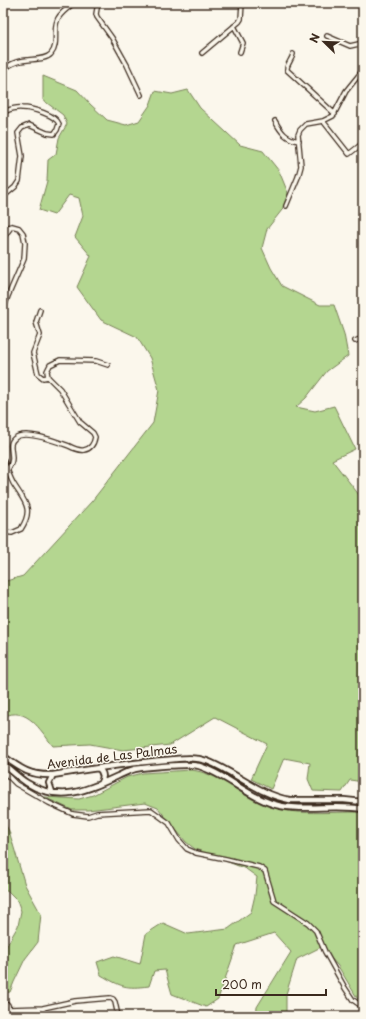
<svg xmlns="http://www.w3.org/2000/svg" width="366" height="1019" font-family="'Playpen Sans',sans-serif">
	<style>
		.green { fill: #b4d690; stroke: #788057 }
		.lines { fill: none; stroke-linecap: round; stroke-linejoin: round }
		.minor-casing { stroke: #3b2a1e; stroke-width: 6 }
		.major-casing { stroke: #3b2a1e; stroke-width: 8 }
		.minor { stroke: #fbf7ec; stroke-width: 3.5 }
		.major { stroke: #fbf7ec; stroke-width: 4.5 }
		.labels { text-anchor: middle; stroke-width: 3; stroke-linejoin: round; paint-order: stroke }
		.street-label { font-size: 12px; fill: #3b2a1e; stroke: #fbf7ec }
	</style>
	<rect width="100%" height="100%" fill="#fbf7ec"/>
	<filter id="ink" filterUnits="userSpaceOnUse"><feTurbulence type="fractalNoise" baseFrequency=".025" numOctaves="2"/><feDisplacementMap in="SourceGraphic" scale="8" xChannelSelector="R" yChannelSelector="G"/><feConvolveMatrix kernelMatrix="1 2 1 2 8 2 1 2 1" color-interpolation-filters="sRGB"/></filter>
	<g filter="url(#ink)">
		<path class="green" d="M43,76l34,14 13,14 17,16 19,5 13,-4 11,-16 5,-14 17,3 16,-4 12,18 40,37 23,6 16,20 9,22 -6,17 -15,19 -5,19 9,20 11,18 38,19h14l10,29 4,22 -21,15 -21,27 -10,9 19,4 19,-5 21,43 -23,11 31,40v282l-13,-2 -8,12 -29,-1 -5,-12 2,-16 -26,-5 -13,31 -20,-10 16,-35 -52,-27 -45,28 -47,5 -33,-6 -37,2c-13,-16 -26,-41 -50,-29v-135l20,-6 69,-75 61,-78 6,-33 -9,-32 -13,-21 -36,-17 -24,-33 14,-31 -16,-19 8,-21 -4,-18 -10,-3 -15,20 -15,-5 8,-29 1,-21 8,-6 3,-16 8,-14 -4,-9 -20,-15z
			M191,770c27,3 46,23 71,34 27,12 64,8 93,8l8,1v192l-4,-4 -21,-35 -17,-19 -24,12 -11,35v22h-30l1,-9 34,-55 -17,-19 -37,12 -19,54 -12,8 -34,-13 -7,-24 -11,1 -5,15c-24,3 -27,1 -48,-11l-4,-13 17,-6 26,8 6,-30 17,-11 25,11 40,-5 23,-17 4,-17 2,-18 -11,-8 -51,-20 -9,-7 -28,-34 -13,-5 -57,7h-16l-28,-13 35,2 14,-4 34,-18 16,-4z
			M3,820l6,11 16,54 16,29 -3,28 -13,17 -11,23 -4,10 -7,1v-41l15,-26 3,-15 -4,-11 -9,-9h-5z"/>
		<g class="lines">
			<g class="minor-casing">
				<path id="minor" d="M98,3l-2,11 1,3 15,21 15,27 14,30
					M234,26l9,17 -3,9
					M327,36l23,10 13,-3
					M202,53l37,-31 2,-3 1,-16
					M293,54c-1,6 -7,11 -6,16l48,44
					M3,71c14,-17 39,-7 48,-17 8,-9 2,-23 6,-33 2,-8 11,-12 16,-18
					M3,112c6,-2 12,-5 19,-4 10,0 34,7 37,16l-2,6 -3,4 -7,-1 -18,-8 -7,3 -4,5 4,23 -3,25 -4,6 -12,10
					M275,121c6,11 11,18 24,20
					M323,121l26,33 14,-11
					M286,206l12,-29 3,-11 -3,-31 2,-5 6,-6 17,-3 10,-5 13,-25 17,-21
					M3,228l9,-2 7,2 4,5 2,10 -1,16 -16,37 -5,15
					M3,238l9,-12
					M40,310l-4,12 4,13 -7,18 5,21 5,4 5,-1
					M355,341l8,-3
					M3,459c3,8 6,16 10,24 10,17 22,25 8,46l-9,4 -9,-1
					M8,469c2,-3 4,-7 4,-11 0,-8 -4,-15 3,-20 10,-9 43,4 54,8 4,2 10,5 15,4 7,-1 10,-7 11,-13l-2,-4 -13,-11 -20,-33 -12,-12 -1,-6 3,-6 10,-5 36,1 12,4
					M4,765l3,10 9,9 33,19 24,11 15,2 9,-3 54,-3 18,13 10,17 8,9 9,4 30,6 33,8 6,4 9,30 34,22 8,8 9,21 20,36 8,12 10,7
					M4,1004l4,1 2,11
					M43,1008l2,8
					M8,1009l35,-1 32,-7 35,-3 3,1 2,3 3,14"/>
			</g>
			<g class="major-casing">
				<path id="major" d="M3,756c18,13 27,20 50,19 37,-6 74,-12 112,-15 14,-1 28,-4 42,1 29,11 52,34 83,39h54l19,2
					M3,764c8,6 16,14 24,19 37,23 68,3 102,-12l6,-2c13,-2 53,-6 64,-3 29,9 52,34 82,40 26,5 56,-2 82,3
					M98,768c6,4 6,10 2,16
					M52,792l-3,-9 4,-8"/>
			</g>
			<use href="#minor" class="minor"/>
			<use href="#major" class="major"/>
		</g>
	</g>
	<g class="labels">
		<g class="street-label">
			<text transform="translate(112 757) rotate(-7)" y="4">Avenida de Las Palmas</text>
		</g>
	</g>
	<rect width="366" height="1019" fill="none" stroke="#fbf7ec" stroke-width="16"/>
	<rect x="8" y="8" width="350" height="1003" fill="none" stroke="#3b2a1e" stroke-width="1.5" filter="url(#ink)"/>
	<g transform="translate(324 42) rotate(293)" stroke="#fbf7ec" stroke-width="3" paint-order="stroke">
	<path d="M0-3L7 15L0 10L-7 15Z" fill="#3b2a1e"/>
	<text y="-6" font-size="11" font-weight="bold" text-anchor="middle" fill="#3b2a1e">N</text>
	</g>
	<path d="M216 989v6h110v-6" fill="none" stroke="#3b2a1e" stroke-width="2"/>
	<text x="222" y="989" font-size="12" fill="#3b2a1e" stroke="#fbf7ec" stroke-width="3" paint-order="stroke">200 m</text>
</svg>
